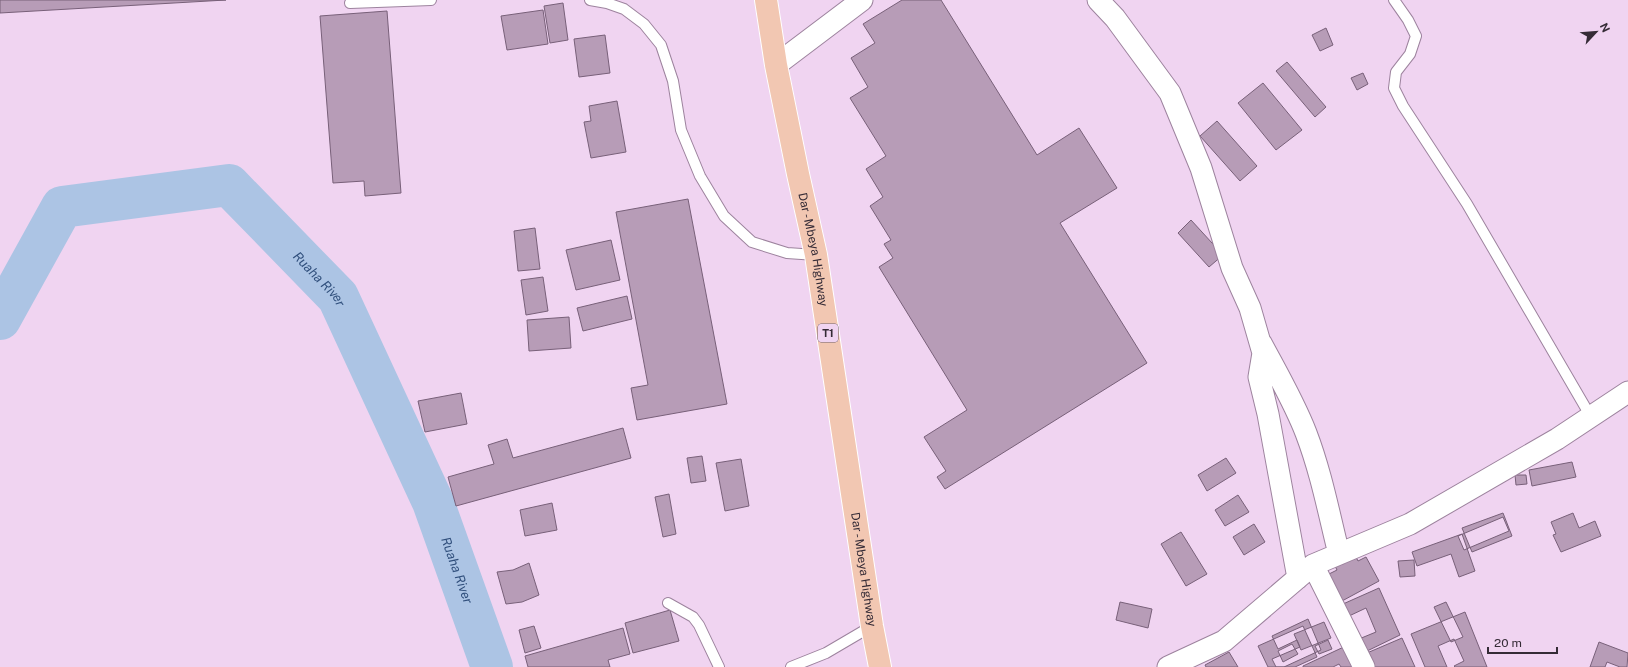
<svg xmlns="http://www.w3.org/2000/svg" width="1628" height="667" font-family="'Public Sans',sans-serif">
	<style>
		.lines { fill: none; stroke-linecap: round; stroke-linejoin: round }
		.river { stroke: #acc4e4; stroke-width: 42 }
		.building { fill: #b79cb7; stroke: #786079; fill-rule: evenodd }
		.lane-casing { stroke: #9d839e; stroke-width: 12 }
		.street-casing { stroke: #9d839e; stroke-width: 23 }
		.highway-casing { stroke: #fff; stroke-width: 24 }
		.lane { stroke: #fff; stroke-width: 10 }
		.street { stroke: #fff; stroke-width: 21 }
		.highway { stroke: #f2c7b2; stroke-width: 22 }
		.labels { text-anchor: middle; stroke-width: 3; stroke-linejoin: round; paint-order: stroke }
		.shield { fill: #f0d4f1; stroke: #6d5e6e; stroke-width: 1 }
		.shield-label { font-size: 11px; font-weight: bold; fill: #352b36 }
		.street-label { font-size: 12px; fill: #352b36; stroke: #f0d4f1 }
		.water-label { font-size: 13px; font-style: italic; fill: #304f7c; stroke: #f0d4f1 }
	</style>
	<rect width="100%" height="100%" fill="#f0d4f1"/>
	<g class="lines">
		<path class="river" id="s1" d="M0,319l62,-112 167,-22 109,112 95,205 59,165"/>
	</g>
	<path class="building" d="M0,0h226l-226,13z
		M902,0h39l96,155 42,-27 38,60 -57,35 87,140 -202,126 -8,-12 9,-6 -22,-34 43,-27 -88,-143 14,-9 -9,-14 7,-4 -21,-34 13,-9 -17,-28 20,-13 -36,-58 18,-11 -17,-29 24,-15 -12,-19z
		M563,3l5,37 -18,3 -6,-37z
		M543,10l5,34 -41,6 -6,-34z
		M387,11l14,182 -36,3 -1,-15 -31,2 -13,-167z
		M1326,28l7,17 -13,6 -8,-16z
		M605,35l5,38 -31,4 -5,-38z
		M1287,62l39,45 -11,10 -39,-46z
		M1363,73l5,11 -11,6 -6,-12z
		M1263,83l39,47 -26,20 -38,-47z
		M617,101l9,51 -35,6 -7,-36 7,-1 -2,-15z
		M1217,121l40,45 -17,15 -40,-45z
		M688,199l39,205 -90,16 -6,-32 17,-3 -32,-173z
		M1191,220l32,35 -14,12 -31,-34z
		M535,228l5,41 -22,2 -4,-40z
		M611,240l9,40 -44,10 -10,-40z
		M543,277l5,34 -22,4 -5,-35z
		M627,296l5,23 -49,12 -6,-23z
		M569,317l2,31 -42,3 -2,-31z
		M461,393l6,31 -42,8 -7,-31z
		M623,428l8,30 -175,48 -8,-29 46,-13 -6,-19 19,-6 6,19z
		M702,456l4,25 -15,2 -4,-25z
		M1226,458l10,15 -29,18 -9,-16z
		M741,459l8,47 -24,5 -9,-48z
		M1572,462l4,15 -44,9 -3,-16z
		M1515,475h11l1,9 -11,1z
		M669,494l7,40 -13,3 -8,-40z
		M1238,495l11,17 -24,14 -10,-16z
		M552,503l5,27 -32,6 -5,-26z
		M1503,513l9,23 -40,16 -10,-24z
		M1573,513l6,15 16,-7 6,15 -40,16 -8,-17 3,-1 -5,-12z
		M1503,517l6,14 -45,19 -6,-14z
		M1254,524l11,18 -21,13 -11,-18z
		M1181,532l26,42 -21,12 -25,-42z
		M1462,534l13,37 -16,6 -8,-23 -34,12 -5,-14z
		M1354,553l4,8 8,-4 13,24 -37,20 -15,-26 10,-5 -3,-6z
		M1414,560l1,16 -15,1 -2,-16z
		M529,563l10,32 -17,7 -16,2 -9,-32 16,-2z
		M1379,588l21,47 -35,17 -6,-13 17,-7 -10,-24 -17,8 -6,-12z
		M1120,602l32,7 -4,19 -32,-8z
		M1446,602l17,35 -12,5 -17,-35z
		M670,610l9,31 -46,12 -8,-30z
		M1465,612l22,55h-32l-1,-1 10,-5 -10,-22 -16,7 9,21h-22l-14,-33z
		M1308,619l13,31 -37,17h-8l-4,-8 28,-12 -3,-7 -19,9 -6,-13z
		M1324,622l7,16 -30,12 -7,-16z
		M534,626l7,22 -16,5 -6,-23z
		M1303,626l14,31 -22,10h-27l-10,-21zM1292,644l6,10 -15,8 -5,-11z
		M623,628l7,26 -22,6 2,7h-82l-3,-11z
		M1402,638l13,29h-41l-7,-14z
		M1328,640l4,9 -13,5 -4,-8z
		M1599,642l29,11 -1,14h-7l-13,-5 -2,5h-15z
		M1348,645l10,22h-17l-2,-3 -6,3h-30v-1z
		M1229,652l9,15h-32l-1,-2z"/>
	<g class="lines">
		<g class="lane-casing">
			<path id="lane" d="M590,0l17,3 17,6 20,15 17,21 12,36 8,49 19,46 24,40 28,26 35,11 29,2
				M1394,0l14,20 8,16 -6,18 -14,18 -2,16 9,18 64,98 124,213
				M350,3l81,-3
				M668,603l25,14 6,8 20,42
				M791,667l35,-14 46,-27"/>
		</g>
		<g class="street-casing">
			<path id="street" d="M1098,0l17,18 55,75 31,75 31,100 18,40 13,45 -4,24 9,37 30,164
				M776,65l86,-65
				M1261,343c16,30 33,59 45,90 15,39 23,81 33,121
				M1313,565l51,102
				M1168,667l56,-26 89,-76 97,-41 147,-85 71,-47"/>
		</g>
		<g class="highway-casing">
			<g id="highway">
				<path id="s2" d="M766,0l10,65 22,109 18,81 56,371 8,41"/>
			</g>
		</g>
		<use href="#lane" class="lane"/>
		<use href="#street" class="street"/>
		<use href="#highway" class="highway"/>
	</g>
	<g class="labels">
		<rect class="shield" x="818" y="324" width="20" height="18" rx="3"/>
		<g class="shield-label">
			<text x="828" y="337">T1</text>
		</g>
		<g class="street-label">
			<text dy="4" stroke="none"><textPath href="#s2" startOffset="254">Dar - Mbeya Highway</textPath></text>
			<text dy="4" stroke="none"><textPath href="#s2" startOffset="578">Dar - Mbeya Highway</textPath></text>
		</g>
		<g class="water-label">
			<text dy="5" stroke="none"><textPath href="#s1" startOffset="427">Ruaha River</textPath></text>
			<text dy="5" stroke="none"><textPath href="#s1" startOffset="751">Ruaha River</textPath></text>
		</g>
	</g>
	<g transform="translate(1596 32) rotate(64)" stroke="#f0d4f1" stroke-width="3" paint-order="stroke">
	<path d="M0-3L7 15L0 10L-7 15Z" fill="#352b36"/>
	<text y="-6" font-size="11" font-weight="bold" text-anchor="middle" fill="#352b36">N</text>
	</g>
	<path d="M1488 647v6h69v-6" fill="none" stroke="#352b36" stroke-width="2"/>
	<text x="1494" y="647" font-size="12" fill="#352b36" stroke="#f0d4f1" stroke-width="3" paint-order="stroke">20 m</text>
</svg>
